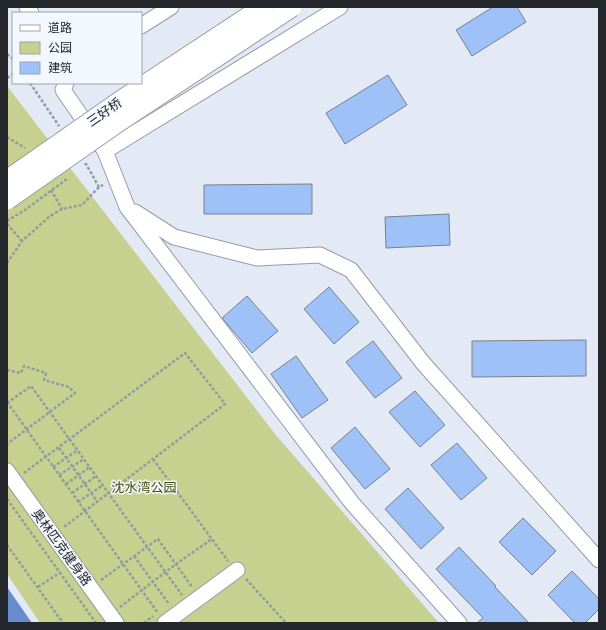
<svg xmlns="http://www.w3.org/2000/svg" width="606" height="630" font-family="Ubuntu,'Noto Sans SC',sans-serif">
	<style>
		.green { fill: #c6d18f }
		.water { fill: #698ccf }
		.building { fill: #9ec1f8; stroke: #7a808a }
		.lines { fill: none; stroke-linecap: round; stroke-linejoin: round }
		.minor-casing { stroke: #959ca6; stroke-width: 17 }
		.path { stroke: #959aa2; stroke-width: 2.5; stroke-dasharray: 3 2; stroke-linecap: butt }
		.minor { stroke: #fff; stroke-width: 15 }
		.major-bridge-casing { stroke: #959ca6; stroke-width: 21; stroke-linecap: butt }
		.major-bridge { stroke: #fff; stroke-width: 19 }
		.labels { text-anchor: middle; stroke-width: 3; stroke-linejoin: round; paint-order: stroke }
		.street-label { font-size: 13px; fill: #24272b; stroke: #f3f7fe }
		.park-label { font-size: 13px; fill: #424909; stroke: #f3f7fe }
	</style>
	<rect width="100%" height="100%" fill="#e3eaf5"/>
	<path class="green" d="M7,86l268,348 164,189h-399l-33,-49z"/>
	<path class="water" d="M7,587l25,36h-25z"/>
	<path class="building" d="M493,7h24l9,15 -54,34 -16,-26z
		M388,75l19,30 -62,39 -19,-31z
		M312,184v30h-108v-29z
		M449,214l1,31 -64,3 -1,-31z
		M329,287l30,35 -25,22 -30,-35z
		M247,296l31,35 -26,22 -30,-35z
		M586,340v36l-114,1v-36z
		M373,341l29,37 -27,20 -29,-36z
		M296,356l32,44 -26,18 -31,-44z
		M415,391l30,34 -25,22 -31,-35z
		M355,427l35,42 -25,20 -34,-41z
		M457,443l30,35 -26,22 -30,-35z
		M408,488l36,40 -23,21 -36,-40z
		M523,518l33,33 -24,24 -33,-33z
		M459,547l37,39 -1,1 34,36h-52l6,-5 -47,-49z
		M572,571l27,28v10l-14,14h-10l-27,-28z"/>
	<g class="lines">
		<g class="minor-casing">
			<path id="minor" d="M27,7l4,6
				M141,26l30,-19
				M66,83l-3,7 42,61 22,56 225,296 107,120
				M105,151l235,-144
				M135,212l39,25 83,21 63,-3 31,15 72,93 176,197
				M7,471l109,152
				M165,623l72,-53"/>
		</g>
		<path class="path" d="M7,54l6,5
			M7,78l6,-4
			M30,83l29,43
			M7,137l18,11
			M85,165l1,-1 13,23 4,-2
			M51,190l11,19
			M7,221l18,-11 42,-31
			M7,224l15,17
			M7,263l15,-22 28,-25 12,-7 20,-4 17,-18
			M7,370l14,3 3,-7 22,7 -2,7 25,7 6,6 -68,51
			M7,402l151,211
			M7,403l24,-17 151,209
			M59,448l38,53
			M153,459l75,102
			M53,467l25,-17
			M24,473l161,-120 40,51 -161,123
			M59,475l25,-16
			M66,484l24,-17
			M72,493l24,-17
			M7,499l89,124
			M78,502l25,-17
			M7,545l56,78
			M134,556l35,48
			M246,579l40,44
			M101,580l57,-41 34,48
			M38,587l23,-15
			M120,607l56,-43 36,-25
			M144,623l9,-7"/>
		<use href="#minor" class="minor"/>
		<g class="major-bridge-casing">
			<path id="major-bridge" d="M7,180l113,-79 143,-94
				M7,200l113,-79 172,-114"/>
		</g>
		<use href="#major-bridge" class="major-bridge"/>
	</g>
	<g class="labels">
		<g class="street-label">
			<text transform="translate(104 112) rotate(-35)" y="5">三好桥</text>
			<text transform="translate(62 547) rotate(54)" y="5">奥林匹克健身路</text>
		</g>
		<g class="park-label">
			<text x="144" y="492">沈水湾公园</text>
		</g>
	</g>
	<rect width="606" height="630" fill="none" stroke="#24272b" stroke-width="16"/>
	<rect x="12" y="12" width="130" height="72" fill="#f3f7fe" stroke="#a0a4aa"/>
	<rect x="20" y="25" width="20" height="6" fill="#ffffff" stroke="#a0a4aa"/>
	<text x="48" y="32" font-size="12" fill="#24272b">道路</text>
	<rect x="20" y="42" width="20" height="12" fill="#c6d18f" stroke="#a0a4aa"/>
	<text x="48" y="52" font-size="12" fill="#24272b">公园</text>
	<rect x="20" y="62" width="20" height="12" fill="#9ec1f8" stroke="#a0a4aa"/>
	<text x="48" y="72" font-size="12" fill="#24272b">建筑</text>
</svg>
